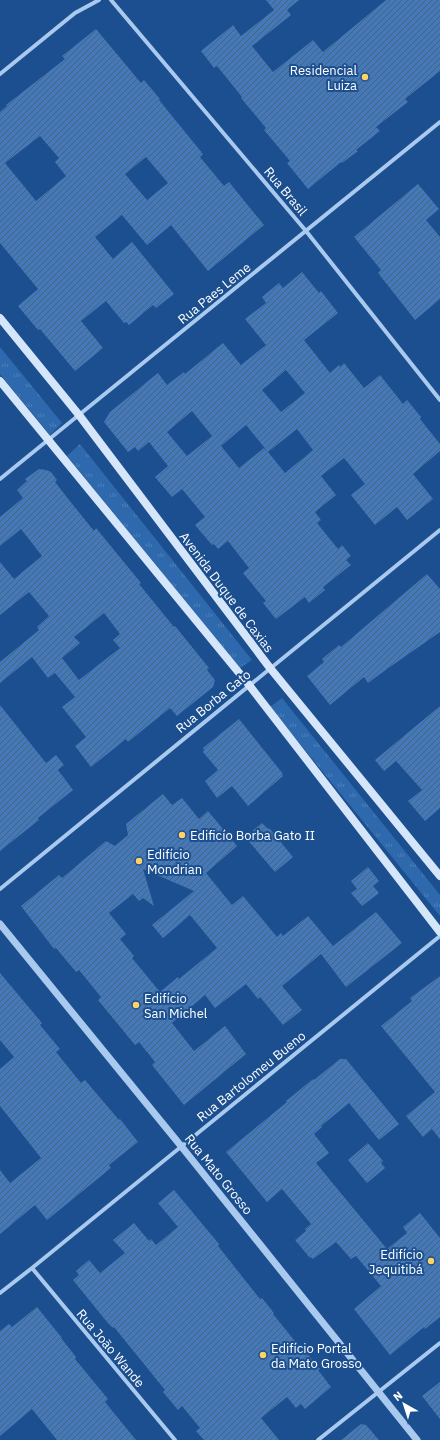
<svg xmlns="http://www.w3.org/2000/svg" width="440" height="1440" font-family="'IBM Plex Sans',sans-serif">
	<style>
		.grass { fill: url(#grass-tufts) }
		.building { fill: url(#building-hatch); fill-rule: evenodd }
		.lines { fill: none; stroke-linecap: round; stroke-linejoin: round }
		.minor { stroke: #a9c9ee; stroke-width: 4 }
		.tertiary { stroke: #a9c9ee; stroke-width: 7 }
		.secondary { stroke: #d6e6fa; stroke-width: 8 }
		.poi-dot { fill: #ffd166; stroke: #1b4f8f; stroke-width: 1.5 }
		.labels { text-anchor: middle; stroke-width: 4; stroke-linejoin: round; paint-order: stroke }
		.poi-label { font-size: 13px; fill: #fff; stroke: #1b4f8f; text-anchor: start }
		.street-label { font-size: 13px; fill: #fff; stroke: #1b4f8f }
	</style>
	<defs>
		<pattern id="grass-tufts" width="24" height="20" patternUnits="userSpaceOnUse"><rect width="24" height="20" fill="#2e69ad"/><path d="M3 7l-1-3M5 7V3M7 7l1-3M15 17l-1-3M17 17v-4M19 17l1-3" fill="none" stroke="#4d80b9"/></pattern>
		<pattern id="building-hatch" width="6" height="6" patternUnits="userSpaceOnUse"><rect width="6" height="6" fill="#4478b7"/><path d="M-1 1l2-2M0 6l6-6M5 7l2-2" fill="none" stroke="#486282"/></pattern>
	</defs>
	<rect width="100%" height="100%" fill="#1b4f8f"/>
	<path class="grass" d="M0,347l62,76 -12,12 -50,-61z
		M80,444l172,216 -12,8 -173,-212z
		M282,698l158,197v21l-170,-209z"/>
	<path class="building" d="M266,0h33l-12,10 4,5 -39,31 21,26 40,-32 10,12 63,-52h54v71l-35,28 3,3 -32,25 4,4 -24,19 2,1 -16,12 -1,-1 -33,27 -21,-26 3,-2 -26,-31 2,-2 -25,-30 1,-1 -25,-31 -3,2 -13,-17 32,-26 8,11 33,-26z
		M96,29l45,54 3,-3 16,19 -1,1 44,54 -3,3 24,29 5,-4 35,43 -56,46 -37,-46 -24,20 -25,-30 -27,22 18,22 19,-17 42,52 -18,14 -3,-3 -24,20 -3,-3 -2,1 -18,-22 -25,20 22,27 -28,23 -35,-42 -2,1 -20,-24 20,-17 -38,-46v-131l7,-6 -1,-1 59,-46 -3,-3zM40,136l19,22 -4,4 11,14 -30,25 -31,-38zM146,157l22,26 -21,17 -22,-26z
		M418,184l21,25 -13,11 14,17v62l-25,21 -37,-47 3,-3 -27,-33z
		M302,272l17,21 2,-2 17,22 -34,27 26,33 9,-8 1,2 4,-4 20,25 16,-13 23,29 4,-4 14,17 -1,2 20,25v7l-27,23 20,25 -26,21 -10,-13 -22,18 -24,-30 14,-11 -21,-26 -23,18 15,19 -21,17 6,8 -4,3 21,26 4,-4 9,11 -5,4 5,5 -28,22 2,3 -16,13 -4,-6 -29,22 -13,-16 3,-2 -23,-28 6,-5 -21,-27 -10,8 -4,-5 -2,1 -17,-20 10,-8 -23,-28 -10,8 -17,-20 13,-11 -19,-24 -11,9 -3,-4 -7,5 -24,-30 6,-10 48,-39 9,12 17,-13 1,2 38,-31 18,22 25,-20 -21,-26 21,-16 -4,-6 17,-14 4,5zM286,370l19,23 -24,19 -19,-22zM192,411l20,25 -25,20 -20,-24zM246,425l22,27 -4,-4 -25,20 -18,-22zM297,429l16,21 -28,23 -17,-21z
		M39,469l7,1 5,2 6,8 -2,2 14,18 25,31 2,-3 45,55 -2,1 35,43 1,-1 34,42 -2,2 8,10 -2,7 -36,29 -7,-8 -42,34 -2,-3 -35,28 -16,-21 11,-9 -24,-30 13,-10 -20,-24 -7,5 -16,-21 -32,26v-21l39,-32 -2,-3 12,-11 -20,-24 -29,23v-53l14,17 28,-23 -21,-27 -21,17v-29l23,-19 -6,-8 10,-9 -2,-2zM104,613l16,21 -7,6 7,8 -41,32 -17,-22 18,-15 -6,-6z
		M427,574l13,15v43l-53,37 -19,14 -4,-6 -34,28 -23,-29 17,-14 -2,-3 17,-14 2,2z
		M0,705l46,58 10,-8 8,10 -6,5 15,20 -35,28 1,2 -39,31z
		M440,706v102l-15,13 -17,-20 14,-11 -26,-29 -12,10 -9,-11z
		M239,719l44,55 -1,1 1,1 -35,30 -16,-20 -15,12 -12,-17 13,-11 -15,-18 1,-2 -1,-2z
		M163,794l9,11 10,-7 17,21 9,-8 29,35 -31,27 26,32 11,-9 34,41 4,-4 2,3 25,-20 25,30 43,-34 26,31 -56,44 -25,-33 -39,32 20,24 -19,15 -23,-28 -2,2 -12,-15 -31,24 -10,-13 -33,28 22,28 31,-25 21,28 -62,51 -32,-40 3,-3 -16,-20 -4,3 -37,-45 3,-3 -22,-27 -3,2 -20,-24 -2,1 -33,-43 38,-31 3,3 44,-37 9,5 13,-11 -2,-11zM143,869l51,22 -42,34 11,13 27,-23 27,33 -38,31 -1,-2 -18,15 -28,-34 2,-2 -14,-17 6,-5 -17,-21 24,-19 6,7 4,-3 11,8z
		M262,823l6,6 1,-1 24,29 -18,15 -30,-35z
		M368,867l11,14 -6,5 6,7 -17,13 -11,-13 6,-4 -6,-8z
		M0,973l42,50 -2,2 20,24 -4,3 25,31 4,-3 34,40 1,-1 18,23 -29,23 2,3 -64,52 -12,-15 -35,29v-64l10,13 31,-25 -41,-52v-37l14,-12 -14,-17z
		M440,976v163l-8,-10 -9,8 -17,-21 29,-24 -54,-66 31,-25 -2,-3z
		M340,1059h6l53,65 -20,16 -30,-37 -28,23 1,1 -8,7 15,19 -13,10 71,86 20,-16 -4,-6 17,-14 20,25v79l-15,12 -1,-2 -34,28 -36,-46 27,-23 -25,-30 -5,3 -15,-17 -23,17 -2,-2 -1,1 -15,-18 11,-9 -1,-2 6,-5 -29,-35 -15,13 -41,-50 61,-50 -1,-1 27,-22 1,1z
		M368,1143l15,18 -2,2 4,5 -18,15 -19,-23z
		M174,1190l45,54 -1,2 42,53 2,-1 12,15 -1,1 25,31 1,-1 21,25 -2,1 13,17 -26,22 -4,-5 -5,4 -9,-11 -26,21 18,22h-75l-8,-9 4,-3 -18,-22 -4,4 -15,-18 2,-2 -51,-63 -1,1 -6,-6 -34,-42 6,-5 -3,-4 13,-11 11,13 25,-20 -12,-13 21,-17 15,18 2,-2 5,6 22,-18 -20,-24z
		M37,1307l25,31h-1l15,19 -1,2 33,40 -3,3 31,38h-79l-25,-31 -32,27v-105l9,-7 3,3z
		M440,1382v37l-18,-23z
		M361,1424l5,1 13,15h-38z"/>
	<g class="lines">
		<path class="minor" d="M111,0l195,231 134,169
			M0,74l75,-61 24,-13
			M0,479l440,-357
			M0,889l440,-359
			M32,1268l143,172
			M0,1293l32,-25 408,-332
			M318,1440l122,-97"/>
		<path class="tertiary" d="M0,924l181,222 236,294"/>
		<path class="secondary" d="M0,318l79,97 191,253 170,208
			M0,381l249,304 191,247"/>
	</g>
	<g class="poi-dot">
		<circle cx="365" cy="77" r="4"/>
		<circle cx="182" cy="835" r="4"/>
		<circle cx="139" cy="861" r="4"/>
		<circle cx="136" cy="1005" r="4"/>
		<circle cx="431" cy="1261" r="4"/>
		<circle cx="263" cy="1355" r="4"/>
	</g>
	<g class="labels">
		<g class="poi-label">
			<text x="357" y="75" text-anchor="end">Residencial<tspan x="357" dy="15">Luiza</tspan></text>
			<text x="190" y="840">Edificío Borba Gato II</text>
			<text x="147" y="859">Edifício<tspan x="147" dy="15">Mondrian</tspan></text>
			<text x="144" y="1003">Edifício<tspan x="144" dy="15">San Michel</tspan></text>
			<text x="423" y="1259" text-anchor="end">Edifício<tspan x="423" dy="15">Jequitibá</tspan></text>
			<text x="271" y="1353">Edifício Portal<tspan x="271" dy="15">da Mato Grosso</tspan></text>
		</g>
		<g class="street-label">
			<text transform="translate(286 191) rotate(50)" y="5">Rua Brasil</text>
			<text transform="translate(214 293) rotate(-39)" y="5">Rua Paes Leme</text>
			<text transform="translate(227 592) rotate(53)" y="5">Avenida Duque de Caxias</text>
			<text transform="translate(213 701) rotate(-39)" y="5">Rua Borba Gato</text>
			<text transform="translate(251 1076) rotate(-39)" y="5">Rua Bartolomeu Bueno</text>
			<text transform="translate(219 1174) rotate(51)" y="5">Rua Mato Grosso</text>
			<text transform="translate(111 1348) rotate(50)" y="5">Rua João Wande</text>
		</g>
	</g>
	<g transform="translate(404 1404) rotate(321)" stroke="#1b4f8f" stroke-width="3" paint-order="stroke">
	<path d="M0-3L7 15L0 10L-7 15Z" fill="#ffffff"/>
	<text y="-6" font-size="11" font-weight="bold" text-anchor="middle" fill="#ffffff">N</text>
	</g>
</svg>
